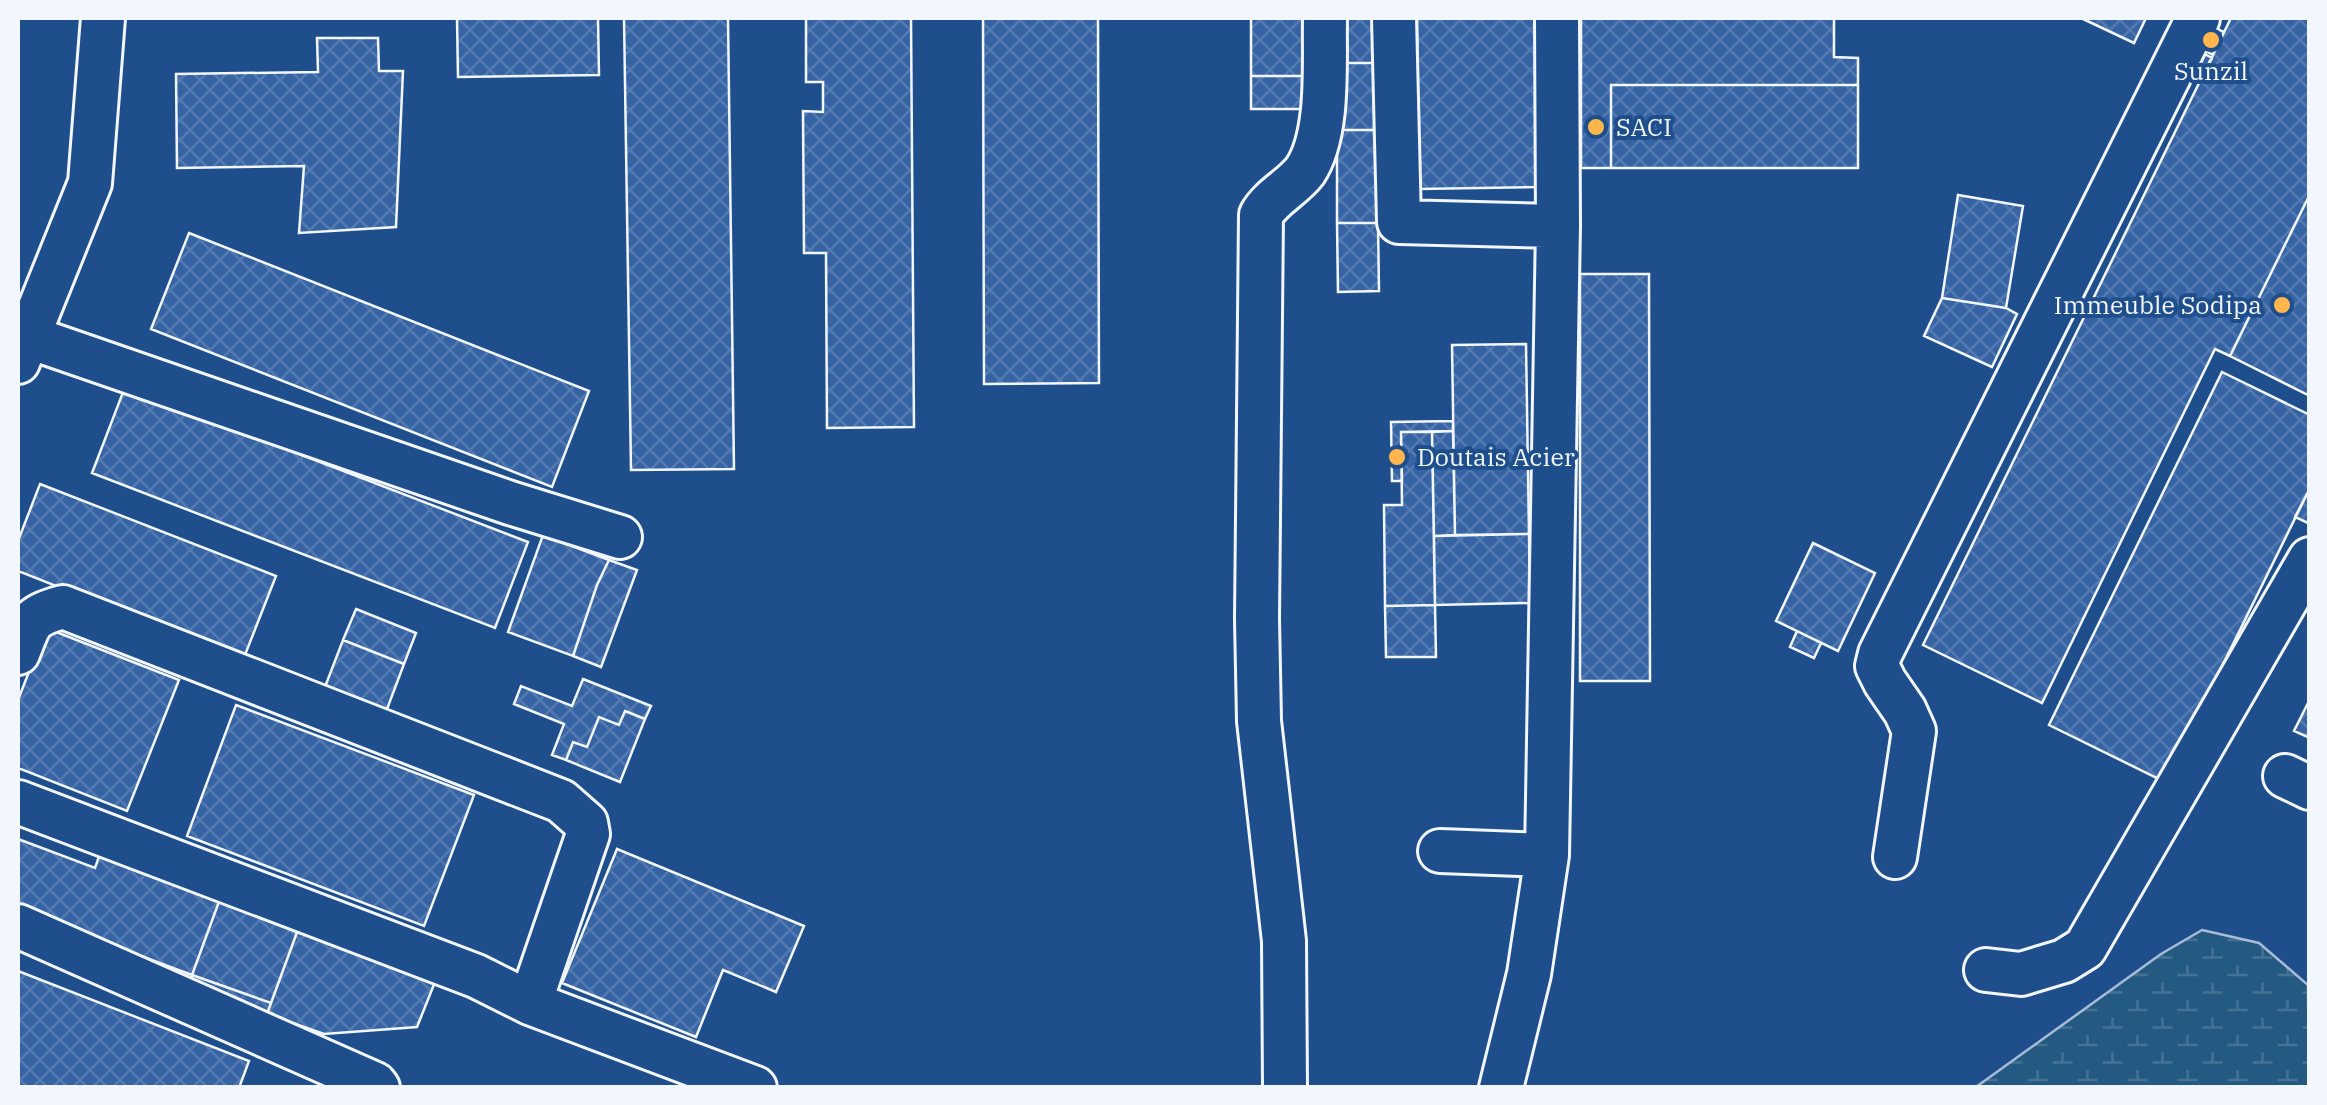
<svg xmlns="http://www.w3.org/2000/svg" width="2327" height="1105" font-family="'IBM Plex Serif',serif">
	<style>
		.wetland { fill: url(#wetland-marsh); stroke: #a8bbd7; stroke-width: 2.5 }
		.building { fill: url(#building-cross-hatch); stroke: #f2f6ff; stroke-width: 2.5 }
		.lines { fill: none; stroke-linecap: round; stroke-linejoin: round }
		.minor-casing { stroke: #f2f6ff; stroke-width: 48 }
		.minor { stroke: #1f4e8c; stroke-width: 42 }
		.poi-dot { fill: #ffb74d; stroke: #1f4e8c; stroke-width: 4 }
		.labels { text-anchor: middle; stroke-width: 8; stroke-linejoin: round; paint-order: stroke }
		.poi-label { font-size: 25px; fill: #f2f6ff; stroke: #1f4e8c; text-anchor: start }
	</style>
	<defs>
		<pattern id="wetland-marsh" width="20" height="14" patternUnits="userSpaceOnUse" patternTransform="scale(2.5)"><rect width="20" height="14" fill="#245a82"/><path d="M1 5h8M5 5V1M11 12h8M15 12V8" fill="none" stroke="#447295"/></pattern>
		<pattern id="building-cross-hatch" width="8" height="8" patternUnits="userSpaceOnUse" patternTransform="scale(2.5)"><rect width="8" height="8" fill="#3563a3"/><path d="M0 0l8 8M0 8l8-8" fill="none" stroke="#537ab1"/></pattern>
	</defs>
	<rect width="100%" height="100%" fill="#1f4e8c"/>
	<path class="wetland" d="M2202,930l57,13 49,42 1,102h-333l185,-133z"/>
	<path class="building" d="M457,18h141l1,57 -141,2z
		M624,18h104l6,451 -103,1z
		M806,18h105l3,409 -87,1 -1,-175h-22l-1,-142 20,1v-30h-17z
		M983,18h115l1,365 -115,1z
		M1251,18h58v58h-58z
		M1337,18h40v45h-40z
		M1417,18h118l2,169 -118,2z
		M1581,18h253v39l24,1v27h-247v83h-30z
		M2081,18h65l-12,25z
		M2231,18h79v176l-80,162 -15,-7 -173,354 -119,-58z
		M2209,25l15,7 -11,23 -15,-8z
		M317,38h61l1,33h24l-7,156 -97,6 5,-67 -127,2 -1,-94 142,-2z
		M2195,49l17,9 -10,20 -17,-8z
		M1337,63h40l1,67h-41z
		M1251,76h58v33h-58z
		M1611,85h247v83h-247z
		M1337,130h41v93h-41z
		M2310,194v202l-80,-40z
		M1958,195l65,11 -17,102 -64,-10z
		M1337,223h41l1,68 -41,1z
		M189,233l400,158 -37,96 -401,-158z
		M1580,274h69l1,407h-70z
		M1942,298l64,10 11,6 -25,53 -68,-31z
		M1526,344l3,190 -74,1 -3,-190z
		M2222,372l88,43v73l-145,294 -116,-57z
		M125,387l403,155 -33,86 -403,-155z
		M1453,421v10l-52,1 1,49h-10l-1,-59z
		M1453,431l2,104 -21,1 -2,-104z
		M1401,432h31l3,173 -50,1 -1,-101h18z
		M40,484l236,92 -33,84 -225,-89v-30z
		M2310,488v36l-15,-7z
		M1529,534l1,69 -95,2 -1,-69z
		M543,535l66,25 -12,25 -24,71 -65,-24z
		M1813,543l62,30 -37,78 -62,-30z
		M609,560l28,10 -36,97 -28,-11 24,-71z
		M1435,605l1,52h-50l-1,-51z
		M356,609l60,24 -12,31 -61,-24z
		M46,628l133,52 -52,131 -109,-43v-68z
		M1797,631l24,12 -7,15 -24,-11z
		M343,640l61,24 -20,53 -61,-25z
		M583,679l68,27 -6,13 -20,-8 -6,14 -20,-8 -12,30 -14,-5 -7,18 -14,-5 12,-31 -50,-20 7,-18 51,20z
		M2310,699v39l-16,-7z
		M236,705l238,90 -50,131 -237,-90z
		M625,711l20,8 -25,63 -54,-22 7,-18 14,5 12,-30 20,8z
		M18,839l77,29 8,-23 121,43 -32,87 -51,-19 -4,11 -119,-55z
		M617,849l187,77 -28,66 -53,-22 -27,67 -134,-54z
		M224,888l79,28 -32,87 -79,-28z
		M303,916l136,56 -22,55 -93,7 -57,-20z
		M141,956l51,19 -3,10 -52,-18z
		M18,971l231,90 -10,27h-221z
		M192,975l79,28 -4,11 -78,-29z"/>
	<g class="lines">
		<g class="minor-casing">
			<path id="minor" d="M1394,18l5,204 159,4 -1,-208
				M29,337l481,166 110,34
				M18,362l72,-179 13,-165
				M18,653c13,-32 10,-36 45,-46l498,194 25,22 2,11 -58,169
				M2285,776l25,12
				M18,802l458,174 54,27 225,85
				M1440,851l107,4
				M1895,857l19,-126 -9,-20 -20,-29 -8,-16 3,-12 318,-636
				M18,926l357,158 3,4
				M1986,970l35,4 43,-13 21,-13 225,-389
				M1285,1088l-1,-147 -25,-220 -2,-102 4,-404c10,-18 31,-27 44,-44 25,-37 19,-110 20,-153
				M1501,1088l28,-114 18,-119 11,-629"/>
		</g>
		<use href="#minor" class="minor"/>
	</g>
	<g class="poi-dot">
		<circle cx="2211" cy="40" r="10"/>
		<circle cx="1596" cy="127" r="10"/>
		<circle cx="2282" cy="305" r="10"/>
		<circle cx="1397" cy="457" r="10"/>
	</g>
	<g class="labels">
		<g class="poi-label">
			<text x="2211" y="80" text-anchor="middle">Sunzil</text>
			<text x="1616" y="136">SACI</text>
			<text x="2262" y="314" text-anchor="end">Immeuble Sodipa</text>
			<text x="1417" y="466">Doutais Acier</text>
		</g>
	</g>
	<rect width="2327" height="1105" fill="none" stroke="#f2f6ff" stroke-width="40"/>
</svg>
